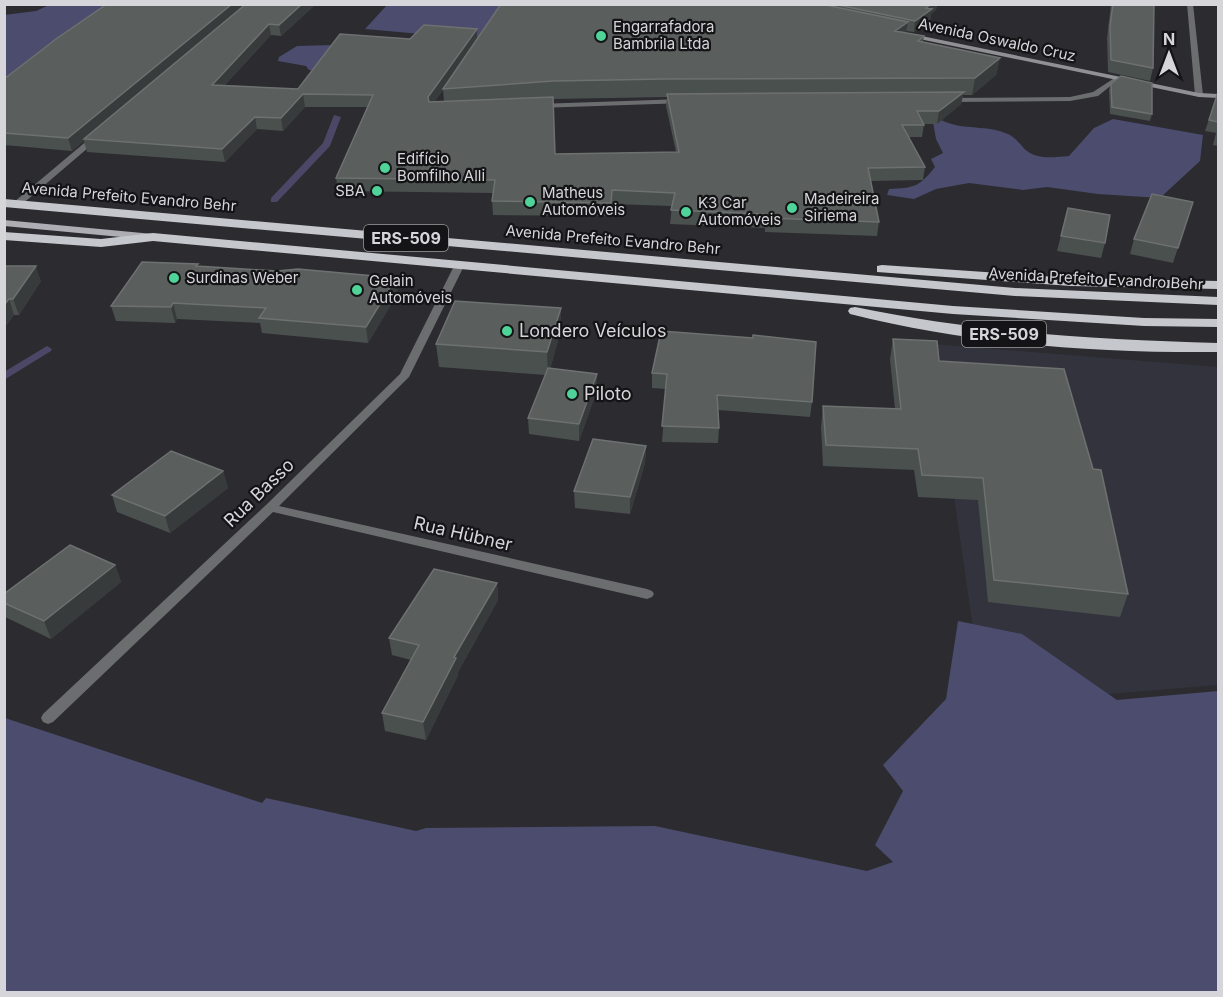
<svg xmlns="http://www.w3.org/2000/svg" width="1223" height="997" font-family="Inter,sans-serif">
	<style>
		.built { fill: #33333e }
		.green { fill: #4c4c6e }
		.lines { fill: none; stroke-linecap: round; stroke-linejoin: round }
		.stream { fill: #4c4766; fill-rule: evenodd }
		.street { fill: #6c6d6f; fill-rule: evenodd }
		.secondary { fill: #919195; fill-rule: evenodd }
		.primary { fill: #adadb3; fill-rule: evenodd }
		.highway { fill: #c6c7cd; fill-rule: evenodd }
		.wall { fill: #4a504d; fill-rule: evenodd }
		.shaded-wall { fill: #383b3b }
		.building { fill: #5a5e5c; stroke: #6d7170; stroke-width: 1.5 }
		.poi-dot { fill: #50d398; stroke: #141416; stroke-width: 2 }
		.labels { text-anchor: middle; stroke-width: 4.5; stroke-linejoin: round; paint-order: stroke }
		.far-poi-label { font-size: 15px; fill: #d6d6da; stroke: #141416; text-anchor: start }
		.far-street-label { font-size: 15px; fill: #d6d6da; stroke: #141416 }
		.shield { fill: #141416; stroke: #9c9c9f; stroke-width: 1.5 }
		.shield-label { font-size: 16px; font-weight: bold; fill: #d6d6da }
		.poi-label { font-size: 18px; fill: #d6d6da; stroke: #141416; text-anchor: start }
		.street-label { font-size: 18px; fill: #d6d6da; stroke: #141416 }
	</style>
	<rect width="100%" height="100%" fill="#2b2b30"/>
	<path class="built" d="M932,344l286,23v318l-234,19z"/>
	<path class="green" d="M49,5h64l-108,77 -1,-67 32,-4z
		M387,5h113l-23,34 -112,-10z
		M333,45l-3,27 -21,-2 -3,-4 -28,-5 1,-4 18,-11z
		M1113,119l90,16 -3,26 -40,37 -62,-4 -51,-7 -24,3 -54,-7 -33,6 -22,10 -27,-4 2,-6c25,-1 30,-2 46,-22l-4,-8 12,-6 -7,-14 -3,-17 8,-2c21,11 48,4 69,15 7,4 12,12 17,16 12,9 28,6 42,5l25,-28z
		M958,621l64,13 95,66 101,-9v301h-1213v-274l257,85 4,-5 150,33 10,-3 229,-2 212,45 26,-9 -18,-17 28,-54 -20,-26 63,-66z"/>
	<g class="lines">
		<path class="stream" d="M334,115l7,2 -11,29 -53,56h-6v-4l52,-55z
			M47,346l5,3 -1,2 -47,29v-8z"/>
		<path class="street" d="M1187,4h6l10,91 -4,2 -4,-2z
			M1116,77l4,2 -2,1 -20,16 -28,5 -124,1 -4,-2 4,-2 124,-1 23,-5z
			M683,99h3v4l-148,5 -4,-2 4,-2z
			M95,134l7,2 -82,70h-6v-4z
			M459,263l5,3 -55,111 -130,129 368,83 5,2 2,3 -2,3 -5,2 -374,-87 -220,210 -5,2 -5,-2 -2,-4 2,-4 223,-209 134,-131 54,-108z"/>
		<path class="secondary" d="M907,33l292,60 19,1v4l-19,-1 -294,-61 -1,-1z"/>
		<path class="primary" d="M4,220l149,14 6,3 -6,3 -149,-14z"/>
		<path class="highway" d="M4,199l1011,89 203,9v8l-203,-9 -1011,-89z
			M4,232l97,7 52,-6 800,73 191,12 74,1v8l-74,-1 -191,-12 -800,-73 -52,6 -97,-7z
			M882,265l189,13 147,3v8l-147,-3 -194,-14v-6z
			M855,307c120,25 241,33 363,36v9c-122,1 -249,-8 -368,-38l-2,-3 2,-3z"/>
	</g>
	<path class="wall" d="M107,4h209l-35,32 -10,-1 -46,50 73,4 112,-50 67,-1 285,-34h175l-1,6 -5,4 -1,7 -16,11 -8,-1v2l18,3 -1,6 77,16 -4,17 -24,20h-9l-2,9 -24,20h-13l-2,13h-13l16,30 -2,13 -52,1 8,41 -2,14 -112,-4v-4l-95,-4 2,-18 -60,-2 -1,12 -118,-1 -1,-14 1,-8 -155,-2 -2,-13 31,-71h-62l-22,24 -26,-2 -32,33 -138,-10 -3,-11 -12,10 -68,-6v-66zM443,90l1,11h-9zM667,97l-1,9 10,46 -121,2 -2,-55z
		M1111,4h43l-1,64 -3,13 -42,-9 -1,-34z
		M1111,84l41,30 -2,7 -40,-7 -1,-24z
		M1218,92v54l-5,-1 3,-12 -11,-2z
		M1193,202l-20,61 -43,-9 4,-15z
		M1068,208l37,35 -4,15 -44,-7z
		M4,266l37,15 -22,34h-5l-10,13z
		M199,267l199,26 -30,50 -106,-10 -2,-10 -83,-4 -2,4 -59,-2 -5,-15z
		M561,330l-11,39 47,5v16l-18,51 -50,-7 -1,-16 18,-43 -107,-8 -3,-23z
		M661,331l151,71 -2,15 -92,-7 1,18 -1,15 -56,-1 4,-53 -14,-1v-15z
		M893,339l46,22 189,233 -8,23 -132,-15 -10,-102 -60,-3 -4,-27 -91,-4 -2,-39 2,-21 72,3 -5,-50z
		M646,446l-1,17 -15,51 -55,-6 -1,-17z
		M223,471l5,17 -58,45 -53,-21 -5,-17z
		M115,565l6,17 -70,57 -46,-22 -1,-23z
		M497,583l1,17 -40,72v3l-32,65 -41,-9 -3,-18 29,-53 -19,-5 -3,-17z"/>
	<path class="shaded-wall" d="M232,4h15l-163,135v2l-12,10 -4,-13z
		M302,4h14l-35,32 -2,-11z
		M931,4h6l-1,6 -5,4 -1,7 -16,11 1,-11 11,-13z
		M908,22l-3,16 -10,-7z
		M269,24l2,11 -57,62 -2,-12z
		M477,29v11l-48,70 -1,-13z
		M1000,58l-4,17 -24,20 3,-17z
		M964,92l-3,12 -24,20 2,-13z
		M303,94l2,13 -22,24 -2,-13z
		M255,117l2,12 -32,33 -3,-13z
		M36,266l5,15 -22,34 -6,-16z
		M396,278l2,15 -30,50 -2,-16z
		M9,299l5,16 -10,13v-23z
		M173,303l4,16 -2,4 -4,-16z
		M561,308v22l-13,45 -1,-23z
		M597,374v16l-18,51v-17z
		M646,446l-1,17 -15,51v-17z
		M223,471l5,17 -58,45 -5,-17z
		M115,565l6,17 -70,57 -7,-18z
		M497,583l1,17 -40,72v3l-32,65 -3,-18 31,-65z"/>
	<path class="building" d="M107,4h125l-164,134 -64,-5v-54l52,-40z
		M246,4h56l-23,21 -10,-1 -57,61 86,4 42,-55 70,5 14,-14 53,4 -49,68 1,5 124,-5 2,57 124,-2 -12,-58 297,-2 -25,19h-22l7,14h-22l23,42 -57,1 11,54 -113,-4v-4l-95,-4 4,-17 -63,-3 -1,13 -119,-2 3,-21 -159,-2 37,-83 -70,-1 -22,24 -26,-1 -33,32 -138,-10z
		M501,4h320l87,18 -13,9 29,5 -6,5 82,17 -25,20 -310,1 -112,2 -110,8z
		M833,4h98l-5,4 6,1 -17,12z
		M1113,4h41l-1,64 -42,-8 -1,-34z
		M1121,76l31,7v31l-40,-7 -1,-23z
		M1218,92v30l-9,-2z
		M1152,194l41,8 -15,46 -44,-9z
		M1068,208l42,7 -5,28 -44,-7z
		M142,262l56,2 -2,2 81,5 21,-2 98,9 -30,49 -107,-9 7,-10 -93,-5 -2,4 -60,-1z
		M4,266h32l-23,33h-4l-5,6z
		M455,301l106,7 -14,44 -111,-8z
		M661,331l92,7v-3l63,7 -4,60 -95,-7 2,33 -57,-2 5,-52 -15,-1z
		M893,339l44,2 2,20 125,8 29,100 8,1 27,124 -134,-14 -11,-102 -61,-3 -4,-26 -92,-4 -3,-39 78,3z
		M548,368l49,6 -18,50 -51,-6z
		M593,439l53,7 -16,51 -56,-6z
		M171,451l52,20 -58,45 -53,-21z
		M70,545l45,20 -71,56 -40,-18v-9z
		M434,569l63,14 -43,74 2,1 -33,64 -41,-9 37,-68 -30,-7z"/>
	<g class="poi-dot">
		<circle cx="601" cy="36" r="6"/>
		<circle cx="385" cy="168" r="6"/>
		<circle cx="377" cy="191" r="6"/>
		<circle cx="530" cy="202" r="6"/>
		<circle cx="792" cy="208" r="6"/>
		<circle cx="686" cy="212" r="6"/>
		<circle cx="174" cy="278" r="6"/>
		<circle cx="357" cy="290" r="6"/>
		<circle cx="507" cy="331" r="6"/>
		<circle cx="572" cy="394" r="6"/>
	</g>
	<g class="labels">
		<g class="far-poi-label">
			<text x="613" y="32">Engarrafadora<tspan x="613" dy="17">Bambrila Ltda</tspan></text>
			<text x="397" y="164">Edifício<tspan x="397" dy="17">Bomfilho Alli</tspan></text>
			<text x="365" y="196" text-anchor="end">SBA</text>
			<text x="542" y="198">Matheus<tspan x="542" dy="17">Automóveis</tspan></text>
			<text x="804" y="204">Madeireira<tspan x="804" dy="17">Siriema</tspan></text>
			<text x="698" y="208">K3 Car<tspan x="698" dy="17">Automóveis</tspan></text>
			<text x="186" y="283">Surdinas Weber</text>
			<text x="369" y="286">Gelain<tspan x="369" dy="17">Automóveis</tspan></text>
		</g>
		<g class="far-street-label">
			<text transform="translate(997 40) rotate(12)" y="5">Avenida Oswaldo Cruz</text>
			<text transform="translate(129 197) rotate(5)" y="5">Avenida Prefeito Evandro Behr</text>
			<text transform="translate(613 240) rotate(5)" y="5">Avenida Prefeito Evandro Behr</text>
			<text transform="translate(1096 279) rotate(3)" y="5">Avenida Prefeito Evandro Behr</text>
		</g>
		<g class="shield">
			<rect x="364" y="225" width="84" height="26" rx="4.5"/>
			<rect x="962" y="321" width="84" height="26" rx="4.5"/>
		</g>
		<g class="shield-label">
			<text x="406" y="244">ERS-509</text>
			<text x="1004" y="340">ERS-509</text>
		</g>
		<g class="poi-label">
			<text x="519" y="337">Londero Veículos</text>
			<text x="584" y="400">Piloto</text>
		</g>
		<g class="street-label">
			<text transform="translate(259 493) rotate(-44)" y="6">Rua Basso</text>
			<text transform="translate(463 534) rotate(13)" y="6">Rua Hübner</text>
		</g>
	</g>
	<rect width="1223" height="997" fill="none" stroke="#d6d6da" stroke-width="12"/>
	<g transform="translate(1169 54)" stroke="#141416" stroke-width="4.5" paint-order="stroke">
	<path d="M0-4.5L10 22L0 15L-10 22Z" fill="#d6d6da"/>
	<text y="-9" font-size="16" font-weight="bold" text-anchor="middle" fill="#d6d6da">N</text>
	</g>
</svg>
